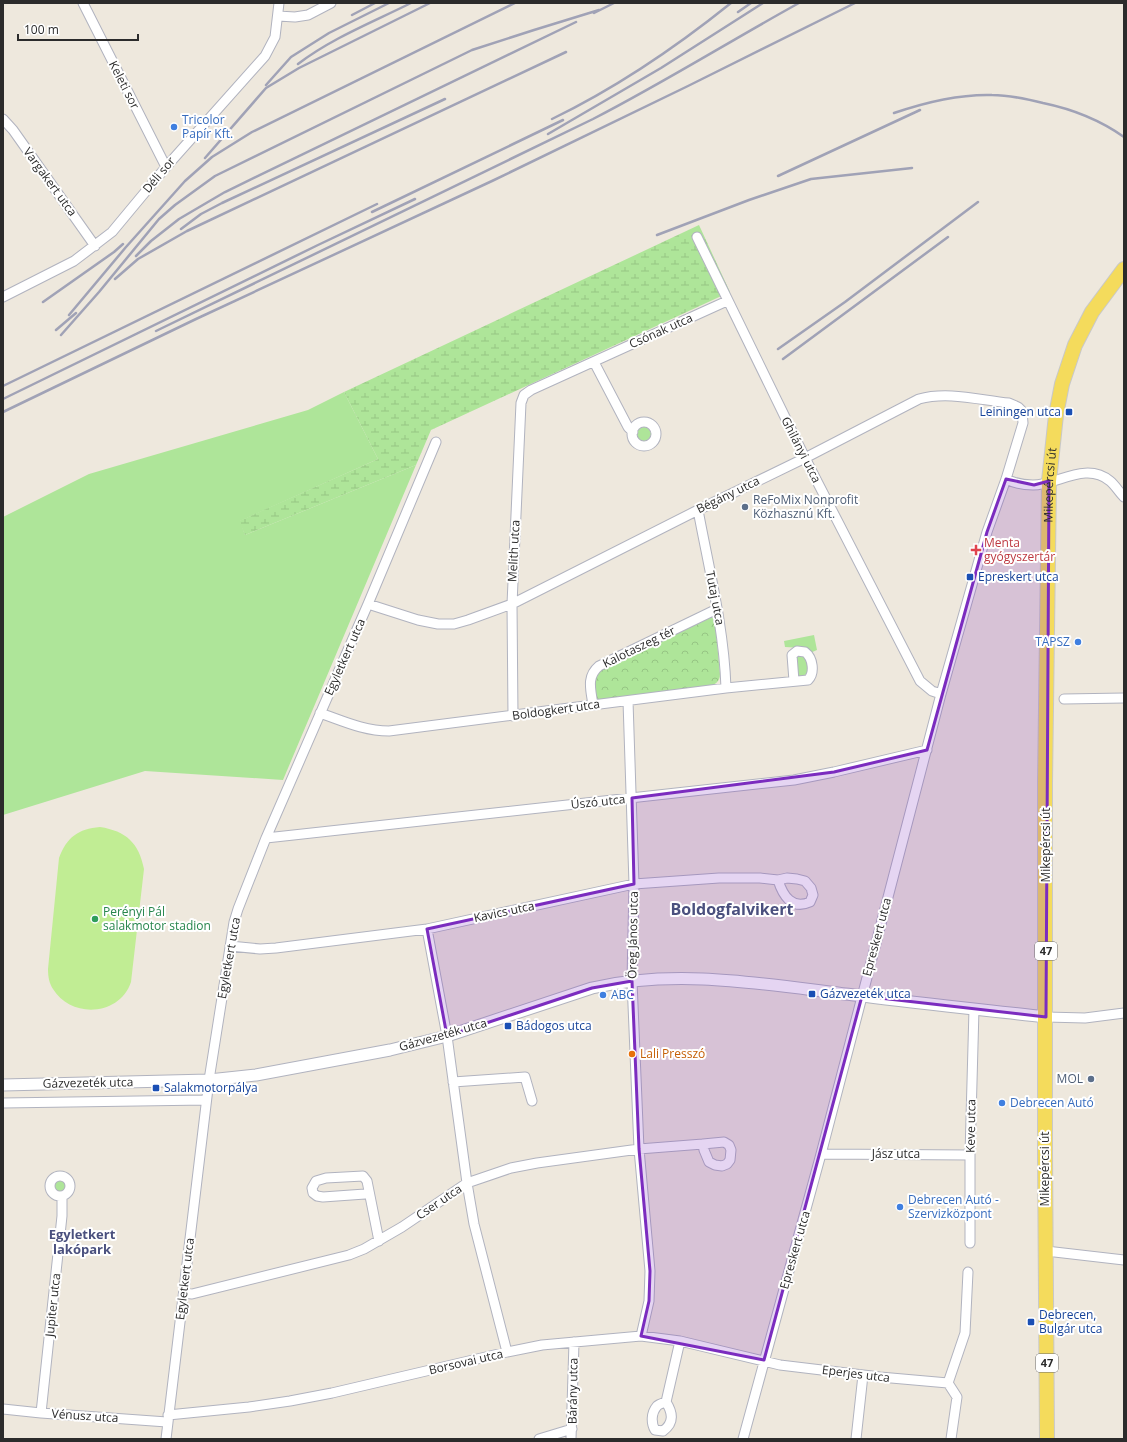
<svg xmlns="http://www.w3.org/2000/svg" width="1127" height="1442" font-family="'Open Sans',sans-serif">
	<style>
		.grass { fill: #aee599 }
		.wetland { fill: url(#wetland-marsh) }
		.park { fill: url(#park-crowns) }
		.pitch { fill: #c1ed94 }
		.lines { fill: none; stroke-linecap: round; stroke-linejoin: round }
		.minor-casing { stroke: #b1b3bf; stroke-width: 11 }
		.tertiary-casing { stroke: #b1b3bf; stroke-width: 13 }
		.primary-casing { stroke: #c8c8c8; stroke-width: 16 }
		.minor { stroke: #fff; stroke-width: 9 }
		.tertiary { stroke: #fff; stroke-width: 11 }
		.primary { stroke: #f4db5c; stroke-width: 14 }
		.rail { stroke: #a0a2b6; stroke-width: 2.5 }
		.marked { fill: #7b2cbf; fill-opacity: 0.2; stroke: #7b2cbf; stroke-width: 3; stroke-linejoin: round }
		.shop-dot { fill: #3f7fe0; stroke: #fff; stroke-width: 1.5 }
		.transit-dot { fill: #1a4fb4; stroke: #fff; stroke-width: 1.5 }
		.service-dot { fill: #5c6f8a; stroke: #fff; stroke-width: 1.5 }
		.health-dot { fill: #e0444e; stroke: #fff; stroke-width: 1.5 }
		.leisure-dot { fill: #2e9e5b; stroke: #fff; stroke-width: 1.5 }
		.food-dot { fill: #e8710a; stroke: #fff; stroke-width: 1.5 }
		.labels { text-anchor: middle; stroke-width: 4; stroke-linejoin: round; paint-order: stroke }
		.shield { fill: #fff; stroke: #6b6b6b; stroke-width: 1 }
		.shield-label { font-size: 11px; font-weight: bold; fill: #2b2b2b }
		.street-label { font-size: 12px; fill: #2b2b2b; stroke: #fff }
		.shop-label { font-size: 12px; fill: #366cbe; stroke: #fff; text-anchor: start }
		.transit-label { font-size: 12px; fill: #164399; stroke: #fff; text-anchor: start }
		.service-label { font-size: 12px; fill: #4e5e75; stroke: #fff; text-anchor: start }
		.health-label { font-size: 12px; fill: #be3a42; stroke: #fff; text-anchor: start }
		.leisure-label { font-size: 12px; fill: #27864d; stroke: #fff; text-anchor: start }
		.food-label { font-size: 12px; fill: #c56008; stroke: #fff; text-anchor: start }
		.neighbourhood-label { font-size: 13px; font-weight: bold; fill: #4a507e; stroke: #fff }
		.district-label { font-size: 16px; font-weight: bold; fill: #4a507e; stroke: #fff }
	</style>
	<defs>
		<pattern id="wetland-marsh" width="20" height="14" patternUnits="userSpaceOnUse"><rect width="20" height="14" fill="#aee599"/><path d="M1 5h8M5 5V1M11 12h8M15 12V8" fill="none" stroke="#96c584"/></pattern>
		<pattern id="park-crowns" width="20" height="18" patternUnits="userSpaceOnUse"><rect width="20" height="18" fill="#aee599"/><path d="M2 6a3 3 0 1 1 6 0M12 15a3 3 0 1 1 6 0" fill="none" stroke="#96c584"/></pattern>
	</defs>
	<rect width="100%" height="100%" fill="#eee8dd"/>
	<path class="grass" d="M344,392l34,67 -138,62 5,14 171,-70 -133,315 -138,-9 -142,44v-298l86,-43 219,-64z
		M637 434a7 7 0 1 1 14 0a7 7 0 1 1-14 0Z
		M814,635l3,15 -7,3 -7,-5 -18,-1 -1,-6z
		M802,655l6,7v11l-7,4 -4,-1 -1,-19 1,-1z
		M53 1187a7 7 0 1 1 14 0a7 7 0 1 1-14 0Z"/>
	<path class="wetland" d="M699,225l31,67 -299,138 -15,35 -171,70 -6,-14 139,-62 -34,-67z"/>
	<path class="park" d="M712,615l3,5 5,54c0,8 -5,10 -11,13l-111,13 -3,-2 -3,-15 9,-14z"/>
	<path class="pitch" d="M100,827c26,4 39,16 44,42l-13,113c-11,34 -60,37 -78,7 -4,-6 -5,-13 -5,-20l11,-111c8,-21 19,-29 41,-31z"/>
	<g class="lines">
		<g class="minor-casing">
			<path id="minor" d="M83,3l83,164
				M278,16l17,1 13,-2 23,-12
				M3,119l10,11 82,116
				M697,237l108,221 115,223 12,10 9,3
				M3,297l71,-36 38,-29 54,-65 99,-111 10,-19 4,-34
				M594,362l34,65 5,5
				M632 434a12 12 0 1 1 24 0a12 12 0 1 1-24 0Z
				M1006,479c8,4 17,6 27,6 24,0 53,-24 77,-4 5,4 9,11 14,16
				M698,510c11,59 26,118 28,178
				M368,604l50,16 20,4h16l14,-4 44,-16 186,-94 107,-52 114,-59c29,-8 60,1 90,4l9,4 4,4 1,12 -17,56 -19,53 -46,162 -120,460 -78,285
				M1064,699l60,-1
				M628,701l6,183 -2,97 7,168 11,122 -1,30 -8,35
				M593,705c-2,-15 -7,-28 6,-39l118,-57
				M320,713c23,8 44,18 69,18l337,-43 82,-8c7,-7 5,-22 -3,-28l-8,-1 -5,4 2,26
				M513,716l-1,-112 9,-201 3,-8 7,-5 196,-89
				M266,838l528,-58 40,-8 93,-22
				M427,929l20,107 20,147 7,41 33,128
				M230,946l30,3 16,-1 151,-19 207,-45 85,-6h41l18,2 9,-2 10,1 8,2 6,7 2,7 -3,7c-18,8 -27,-6 -32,-22
				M1046,1017l39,1 39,-5
				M453,1082l72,-5 7,24
				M3,1103l203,-3
				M821,1154l149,1
				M50 1186a10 10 0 1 1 20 0a10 10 0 1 1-20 0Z
				M365,1194l-42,3 -6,-1 -4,-3 -1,-5 4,-7 10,-3 37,-2 4,5 12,60
				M970,1243v-88l4,-146
				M1046,1251l78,9
				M184,1293l8,1 157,-39 15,-6 38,-22 65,-44 44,-15 26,-5 102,-14 64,-5 21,-2 5,3 2,5 -1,10 -3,4 -5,2 -7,-1 -6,-3 -5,-12 -1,-6
				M666,1402c-3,1 -7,2 -9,4 -6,7 -6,17 -2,24l8,1c11,-8 10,-18 3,-29l14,-61
				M3,1409l38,4 126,9
				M41,1413l21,-197v-19
				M168,1415l81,-8 41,-6 42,-8 175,-41 35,-7 99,-9 39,5 100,24 100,12 68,6
				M166,1439l43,-359 25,-158 4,-13 28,-71 102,-234 68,-162
				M539,1439l33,-10
				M571,1439l3,-97
				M856,1439l7,-64
				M951,1439l6,-42 -9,-14 17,-50 3,-61"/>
		</g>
		<g class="tertiary-casing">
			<path id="tertiary" d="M3,1085l206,-5 47,-5 134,-25 57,-14 145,-48c90,-21 181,-2 271,8 61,8 122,14 183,21"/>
		</g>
		<g class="primary-casing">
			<g id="primary">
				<path id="s1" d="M1047,1439l-2,-287v-369l4,-302 7,-66 6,-31 13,-39 17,-33 32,-43"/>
			</g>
		</g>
		<use href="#minor" class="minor"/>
		<use href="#tertiary" class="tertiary"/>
		<use href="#primary" class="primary"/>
		<path class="rail" d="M738,12l13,-9
			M594,13l20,-10
			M352,15l23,-12
			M298,64c34,-26 75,-42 113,-61
			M266,85l25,-28 38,-24 60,-30
			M894,113c32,-11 65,-19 98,-18 18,0 35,4 51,8 29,6 57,17 81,34
			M552,119c64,-31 123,-71 179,-116
			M548,134l113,-66 102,-65
			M205,158l61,-70 33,-20 131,-65
			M778,176l142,-66
			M372,212l191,-92
			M181,229l20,-15 21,-11 223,-104
			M657,235l92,-35 62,-21 101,-11
			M136,256l15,-15 28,-22 46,-27 351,-170
			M115,279l23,-20 49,-28 379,-179
			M43,302l71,-50 9,-8
			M69,315l57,-68 59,-66 27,-24 40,-25 263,-129
			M56,330l20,-17
			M156,331l437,-212c70,-36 137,-78 206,-116
			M61,335l38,-43 60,-73 16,-14 40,-29 257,-126 62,-20 65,-20
			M778,349l67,-47 133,-100
			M783,359l165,-122
			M3,386l374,-182
			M3,399l315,-154 97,-46
			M3,412l193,-93 296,-138 196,-95 167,-83"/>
	</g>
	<path class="marked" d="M1006,479l28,6 15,-4 -3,536 -184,-21 -98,364 -123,-24 8,-35 1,-30 -11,-122 -7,-168 -40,7 -145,48 -20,-107 207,-45 -2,-86 202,-26 93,-22 60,-218z"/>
	<g class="shop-dot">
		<circle cx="174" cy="127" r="4"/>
		<circle cx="1078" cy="642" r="4"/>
		<circle cx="603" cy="995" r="4"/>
		<circle cx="1002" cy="1103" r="4"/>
		<circle cx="900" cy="1207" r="4"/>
	</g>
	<g class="transit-dot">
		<rect x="1065" y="408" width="8" height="8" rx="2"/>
		<rect x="966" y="573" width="8" height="8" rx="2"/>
		<rect x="808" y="990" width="8" height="8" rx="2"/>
		<rect x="504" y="1022" width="8" height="8" rx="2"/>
		<rect x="152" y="1084" width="8" height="8" rx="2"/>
		<rect x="1027" y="1318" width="8" height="8" rx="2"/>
	</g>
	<g class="service-dot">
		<circle cx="745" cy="507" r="4"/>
		<circle cx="1091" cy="1079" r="4"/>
	</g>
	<path class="health-dot" d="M974 544h4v4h4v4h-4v4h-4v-4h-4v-4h4z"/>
	<circle class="leisure-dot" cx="95" cy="919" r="4"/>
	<circle class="food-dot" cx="632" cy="1054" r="4"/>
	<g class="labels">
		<g class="shield">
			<rect x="1035" y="942" width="22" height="18" rx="3"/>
			<rect x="1036" y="1354" width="22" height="18" rx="3"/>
		</g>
		<g class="shield-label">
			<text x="1046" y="955">47</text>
			<text x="1047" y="1367">47</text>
		</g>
		<g class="street-label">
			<text transform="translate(124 85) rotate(63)" y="4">Keleti sor</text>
			<text transform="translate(159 175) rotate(-50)" y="4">Déli sor</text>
			<text transform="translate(50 182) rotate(54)" y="4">Vargakert utca</text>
			<text transform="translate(661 331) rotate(-24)" y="4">Csónak utca</text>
			<text transform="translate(801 450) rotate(63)" y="4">Ghilányi utca</text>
			<text dy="4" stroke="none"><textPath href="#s1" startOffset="954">Mikepércsi út</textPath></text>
			<text transform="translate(728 495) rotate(-26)" y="4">Bégány utca</text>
			<text transform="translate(514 551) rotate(-87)" y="4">Melith utca</text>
			<text transform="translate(715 598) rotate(79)" y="4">Tutaj utca</text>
			<text transform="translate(639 647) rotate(-26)" y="4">Kalotaszeg tér</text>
			<text transform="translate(345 657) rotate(-66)" y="4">Egyletkert utca</text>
			<text transform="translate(556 710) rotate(-8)" y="4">Boldogkert utca</text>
			<text transform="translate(598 802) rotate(-6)" y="4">Úszó utca</text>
			<text transform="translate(1046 845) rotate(-90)" y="4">Mikepércsi út</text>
			<text transform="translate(504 912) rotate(-12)" y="4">Kavics utca</text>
			<text transform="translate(633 935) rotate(-89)" y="4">Öreg János utca</text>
			<text transform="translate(877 937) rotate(-75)" y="4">Epreskert utca</text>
			<text transform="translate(229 958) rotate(-80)" y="4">Egyletkert utca</text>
			<text transform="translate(443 1035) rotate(-16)" y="4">Gázvezeték utca</text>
			<text transform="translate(88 1083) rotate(-1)" y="4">Gázvezeték utca</text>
			<text transform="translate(971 1126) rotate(-89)" y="4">Keve utca</text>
			<text x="896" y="1158">Jász utca</text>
			<text transform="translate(1045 1169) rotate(-90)" y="4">Mikepércsi út</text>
			<text transform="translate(439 1202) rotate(-34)" y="4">Cser utca</text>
			<text transform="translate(795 1250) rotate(-74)" y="4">Epreskert utca</text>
			<text transform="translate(185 1279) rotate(-83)" y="4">Egyletkert utca</text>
			<text transform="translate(53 1305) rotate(-84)" y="4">Jupiter utca</text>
			<text transform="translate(466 1362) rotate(-13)" y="4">Borsovai utca</text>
			<text transform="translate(856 1374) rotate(7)" y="4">Eperjes utca</text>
			<text transform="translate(573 1391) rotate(-89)" y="4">Bárány utca</text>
			<text transform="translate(85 1416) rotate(4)" y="4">Vénusz utca</text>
		</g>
		<g class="shop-label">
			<text x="182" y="124">Tricolor<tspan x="182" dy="14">Papír Kft.</tspan></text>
			<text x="1070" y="646" text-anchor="end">TAPSZ</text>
			<text x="611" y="999">ABC</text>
			<text x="1010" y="1107">Debrecen Autó</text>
			<text x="908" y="1204">Debrecen Autó -<tspan x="908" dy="14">Szervizközpont</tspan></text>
		</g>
		<g class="transit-label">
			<text x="1061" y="416" text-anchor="end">Leiningen utca</text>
			<text x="978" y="581">Epreskert utca</text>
			<text x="820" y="998">Gázvezeték utca</text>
			<text x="516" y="1030">Bádogos utca</text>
			<text x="164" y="1092">Salakmotorpálya</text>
			<text x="1039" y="1319">Debrecen,<tspan x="1039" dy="14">Bulgár utca</tspan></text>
		</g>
		<g class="service-label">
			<text x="753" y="504">ReFoMix Nonprofit<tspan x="753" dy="14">Közhasznú Kft.</tspan></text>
			<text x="1083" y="1083" text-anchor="end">MOL</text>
		</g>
		<g class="health-label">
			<text x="984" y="547">Menta<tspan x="984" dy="14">gyógyszertár</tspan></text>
		</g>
		<g class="leisure-label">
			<text x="103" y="916">Perényi Pál<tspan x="103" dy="14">salakmotor stadion</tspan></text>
		</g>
		<g class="food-label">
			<text x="640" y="1058">Lali Presszó</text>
		</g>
		<g class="neighbourhood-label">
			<text x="82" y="1239">Egyletkert<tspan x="82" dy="15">lakópark</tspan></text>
		</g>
		<g class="district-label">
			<text x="732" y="915">Boldogfalvikert</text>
		</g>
	</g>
	<rect width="1127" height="1442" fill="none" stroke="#2b2b2b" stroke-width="8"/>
	<path d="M18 34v6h120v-6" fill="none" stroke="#2b2b2b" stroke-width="2"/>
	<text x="24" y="34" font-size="12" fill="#2b2b2b" stroke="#ffffff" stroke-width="3" paint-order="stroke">100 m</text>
</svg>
